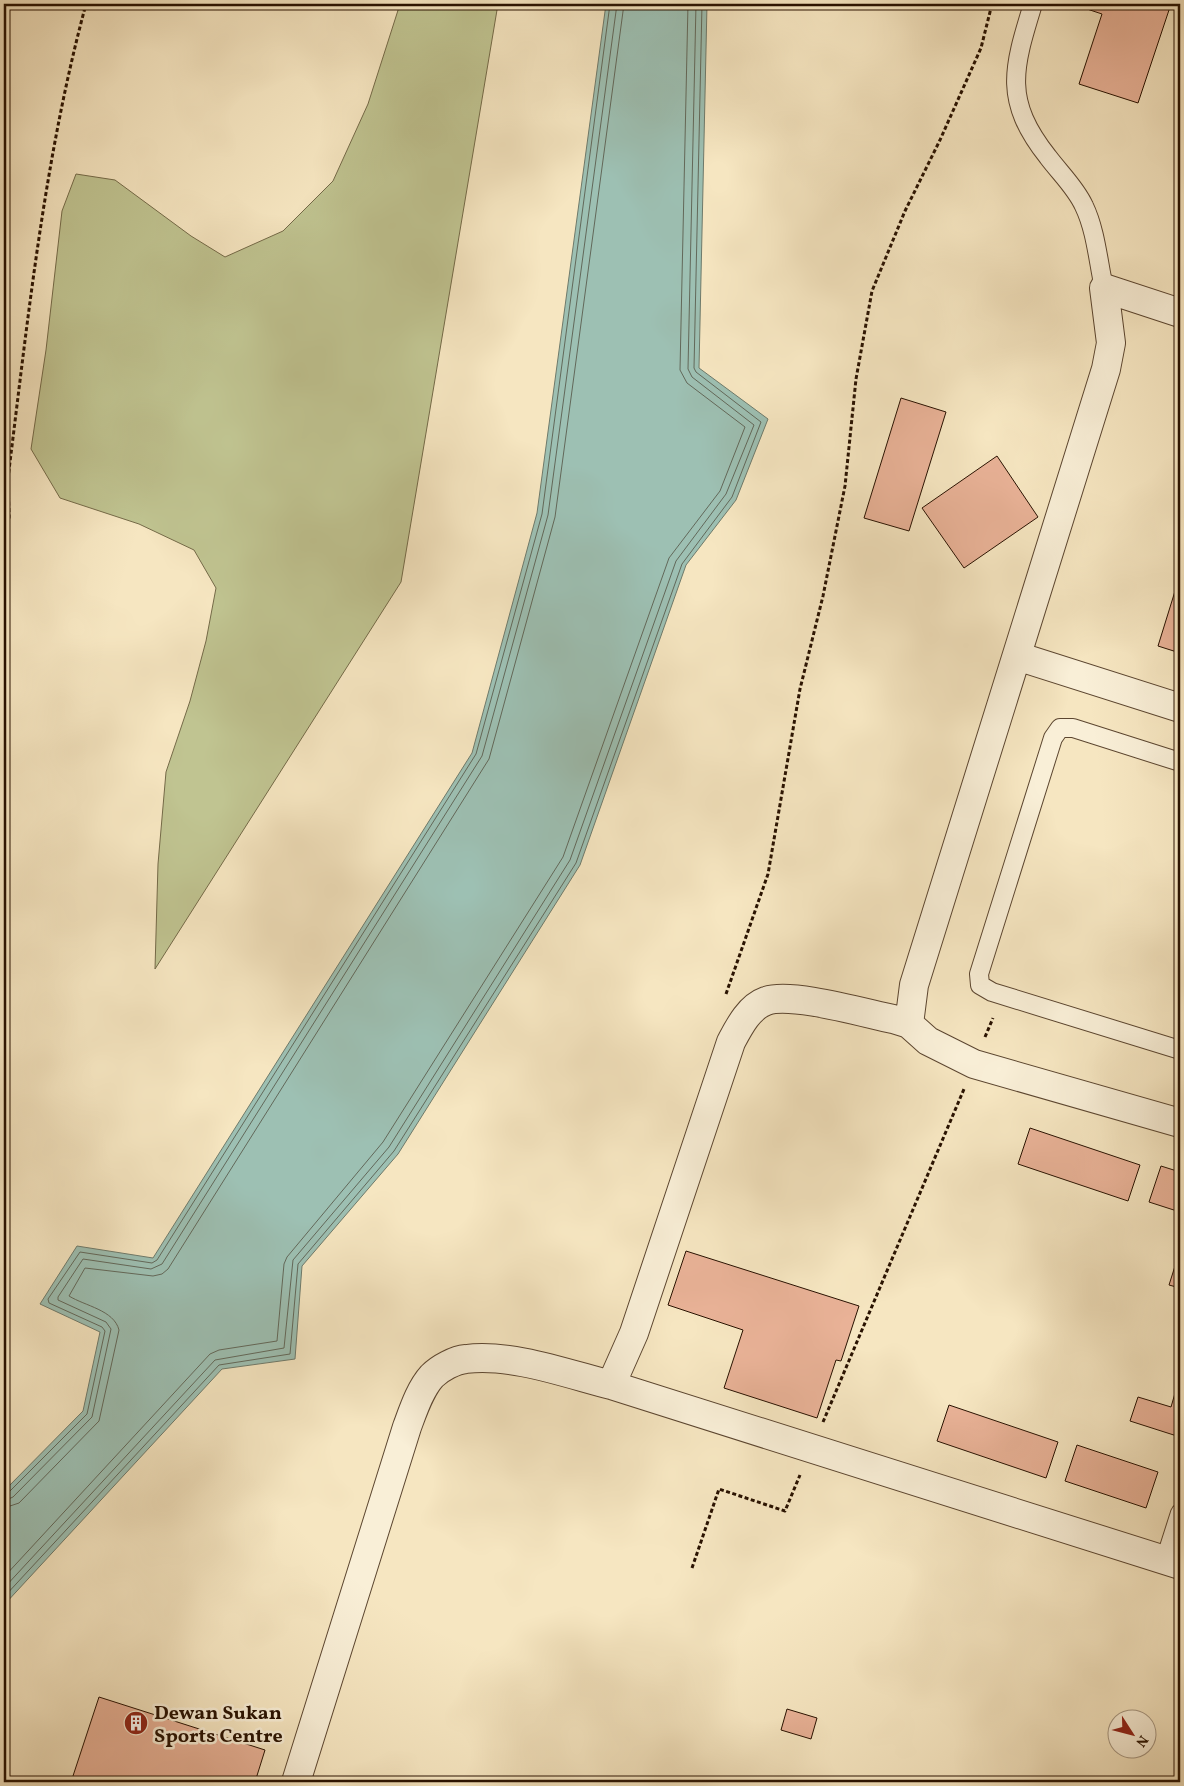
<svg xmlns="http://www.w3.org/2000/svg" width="1184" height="1786" font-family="Vollkorn,serif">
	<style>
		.green { fill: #c0c491; stroke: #746a48 }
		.water { fill: #9dc0b3; stroke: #6e7a6b }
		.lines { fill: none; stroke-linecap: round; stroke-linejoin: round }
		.shore { stroke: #62685a; stroke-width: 1 }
		.building { fill: #e9b297; stroke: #281100 }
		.lane-casing { stroke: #5c4630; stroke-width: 20 }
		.street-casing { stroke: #5c4630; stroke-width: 30 }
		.path { stroke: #281100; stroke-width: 3; stroke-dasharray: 4 2.5; stroke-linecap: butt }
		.lane { stroke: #f9efd7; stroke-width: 18 }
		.street { stroke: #f9efd7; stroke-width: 28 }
		.labels { text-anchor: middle; stroke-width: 5; stroke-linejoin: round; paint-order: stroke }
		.poi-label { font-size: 20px; font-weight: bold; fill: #281100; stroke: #f9efd7; text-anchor: start }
	</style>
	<rect width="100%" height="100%" fill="#f6e6c1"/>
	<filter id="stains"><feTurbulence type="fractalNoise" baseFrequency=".004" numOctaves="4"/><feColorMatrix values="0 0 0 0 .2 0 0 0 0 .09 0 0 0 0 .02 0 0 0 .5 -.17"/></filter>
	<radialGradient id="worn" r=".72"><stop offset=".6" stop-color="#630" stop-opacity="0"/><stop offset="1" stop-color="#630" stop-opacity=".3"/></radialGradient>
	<path class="green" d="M400,4h98l-97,578 -246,387 3,-105 8,-92 24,-71 16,-60 10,-53 -22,-38 -55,-26 -79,-26 -29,-49 15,-99 16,-139 14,-37 39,6 76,56 34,21 58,-26 50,-50 35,-77z"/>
	<path class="water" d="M606,4h101l-8,364 69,51 -32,81 -50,65 -106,300 -182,289 -96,112 -7,93 -73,10 -218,236v-114l79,-80 17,-79 -60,-28 37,-58 76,12 319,-505 65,-240z"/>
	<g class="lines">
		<path class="shore" d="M4,1494l5,-2 78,-78 18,-83 -3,-4 -53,-24 -1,-4 32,-47 72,11 5,-3 319,-506 66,-240 68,-510
			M4,1501l9,-4 79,-80 19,-88 -5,-7 -48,-22v-3l25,-38 68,10 11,-5 320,-508 66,-241 69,-511
			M4,1508l15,-5 80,-82 20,-91c-5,-20 -34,-24 -50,-34l16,-28 68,8 9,-2 6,-5 321,-510 66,-242 69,-513
			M4,1577l206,-223 9,-4 58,-9 7,-77 3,-7 96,-115 180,-285 106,-299 51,-67 25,-64 -58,-44 -7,-13 8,-366
			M4,1588l211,-228 69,-12 9,-88 96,-113 181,-287 106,-299 50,-67 28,-69 -62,-48 -4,-8 8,-365
			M4,1597l215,-232 71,-11 8,-90 96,-113 182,-288 106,-299 50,-67 29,-75 -65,-50 -2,-4 8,-364"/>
	</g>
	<path class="building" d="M1082,4h89l-33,99 -59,-19 23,-70 -21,-7z
		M901,398l45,14 -37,119 -45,-13z
		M997,456l41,61 -74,51 -42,-60z
		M1180,575v78l-22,-7z
		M1030,1128l110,37 -12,36 -110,-37z
		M1161,1166l19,6v40l-31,-10z
		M686,1251l173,55 -18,55 -5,-1 -19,58 -93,-30 19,-58 -75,-25z
		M1176,1263l4,1v24l-11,-3z
		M1180,1376v61l-50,-16 8,-24 33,10z
		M949,1405l109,37 -12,36 -109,-37z
		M1077,1445l81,27 -12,36 -81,-27z
		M99,1697l166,53 -10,32h-184z
		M787,1709l30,9 -6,21 -30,-9z"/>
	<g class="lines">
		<g class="lane-casing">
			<path id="lane" d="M1033,4c-20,65 -30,96 15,153 12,16 28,31 36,49 12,25 14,55 20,82
				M1180,762l-107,-34h-13l-7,10 -74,236 1,11 12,7 188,58
				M1165,1560l15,-47"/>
		</g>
		<g class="street-casing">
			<path id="street" d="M1017,656l163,52
				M909,1024l5,-39 192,-616 5,-26 -7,-55 76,25
				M611,1385l569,180
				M296,1782l111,-355c6,-16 13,-38 25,-51 8,-8 23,-16 34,-17 44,-6 102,15 145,26l23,-52 97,-291c8,-15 18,-35 35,-41 25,-9 98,12 127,18l16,5 19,17 46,23 206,59"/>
		</g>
		<path class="path" d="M4,544l5,-27 -1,-39c20,-159 36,-319 78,-474
			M726,994l42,-120 32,-185 23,-93 22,-110 11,-107 16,-88 33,-80 35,-71 41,-92 11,-44
			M985,1037l8,-19
			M823,1422l141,-333
			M692,1568l27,-79 66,22 15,-36"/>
		<use href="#lane" class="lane"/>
		<use href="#street" class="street"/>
	</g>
	<defs>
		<g id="building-disc" transform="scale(1.25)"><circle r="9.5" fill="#8f2418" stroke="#f9efd7"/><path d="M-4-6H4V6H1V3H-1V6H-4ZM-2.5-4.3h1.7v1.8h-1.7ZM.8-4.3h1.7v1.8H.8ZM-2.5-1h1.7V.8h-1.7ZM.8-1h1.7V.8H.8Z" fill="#fff"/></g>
	</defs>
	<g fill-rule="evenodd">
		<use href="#building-disc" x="136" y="1723"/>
	</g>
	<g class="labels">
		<g class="poi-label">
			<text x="154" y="1719">Dewan Sukan<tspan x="154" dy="23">Sports Centre</tspan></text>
		</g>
	</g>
	<rect width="1184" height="1786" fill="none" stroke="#f6e6c1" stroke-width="20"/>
	<rect x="5" y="5" width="1174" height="1776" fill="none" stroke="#281100" stroke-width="2.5"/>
	<rect x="10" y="10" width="1164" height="1766" fill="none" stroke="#281100"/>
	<g transform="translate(1132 1734) rotate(126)"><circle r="24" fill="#f9efd7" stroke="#a59681"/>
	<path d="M0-4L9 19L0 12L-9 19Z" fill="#8f2418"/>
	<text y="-8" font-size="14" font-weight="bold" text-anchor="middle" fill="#281100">N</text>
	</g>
	<rect width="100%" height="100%" filter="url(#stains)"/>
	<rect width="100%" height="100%" fill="url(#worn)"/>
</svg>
